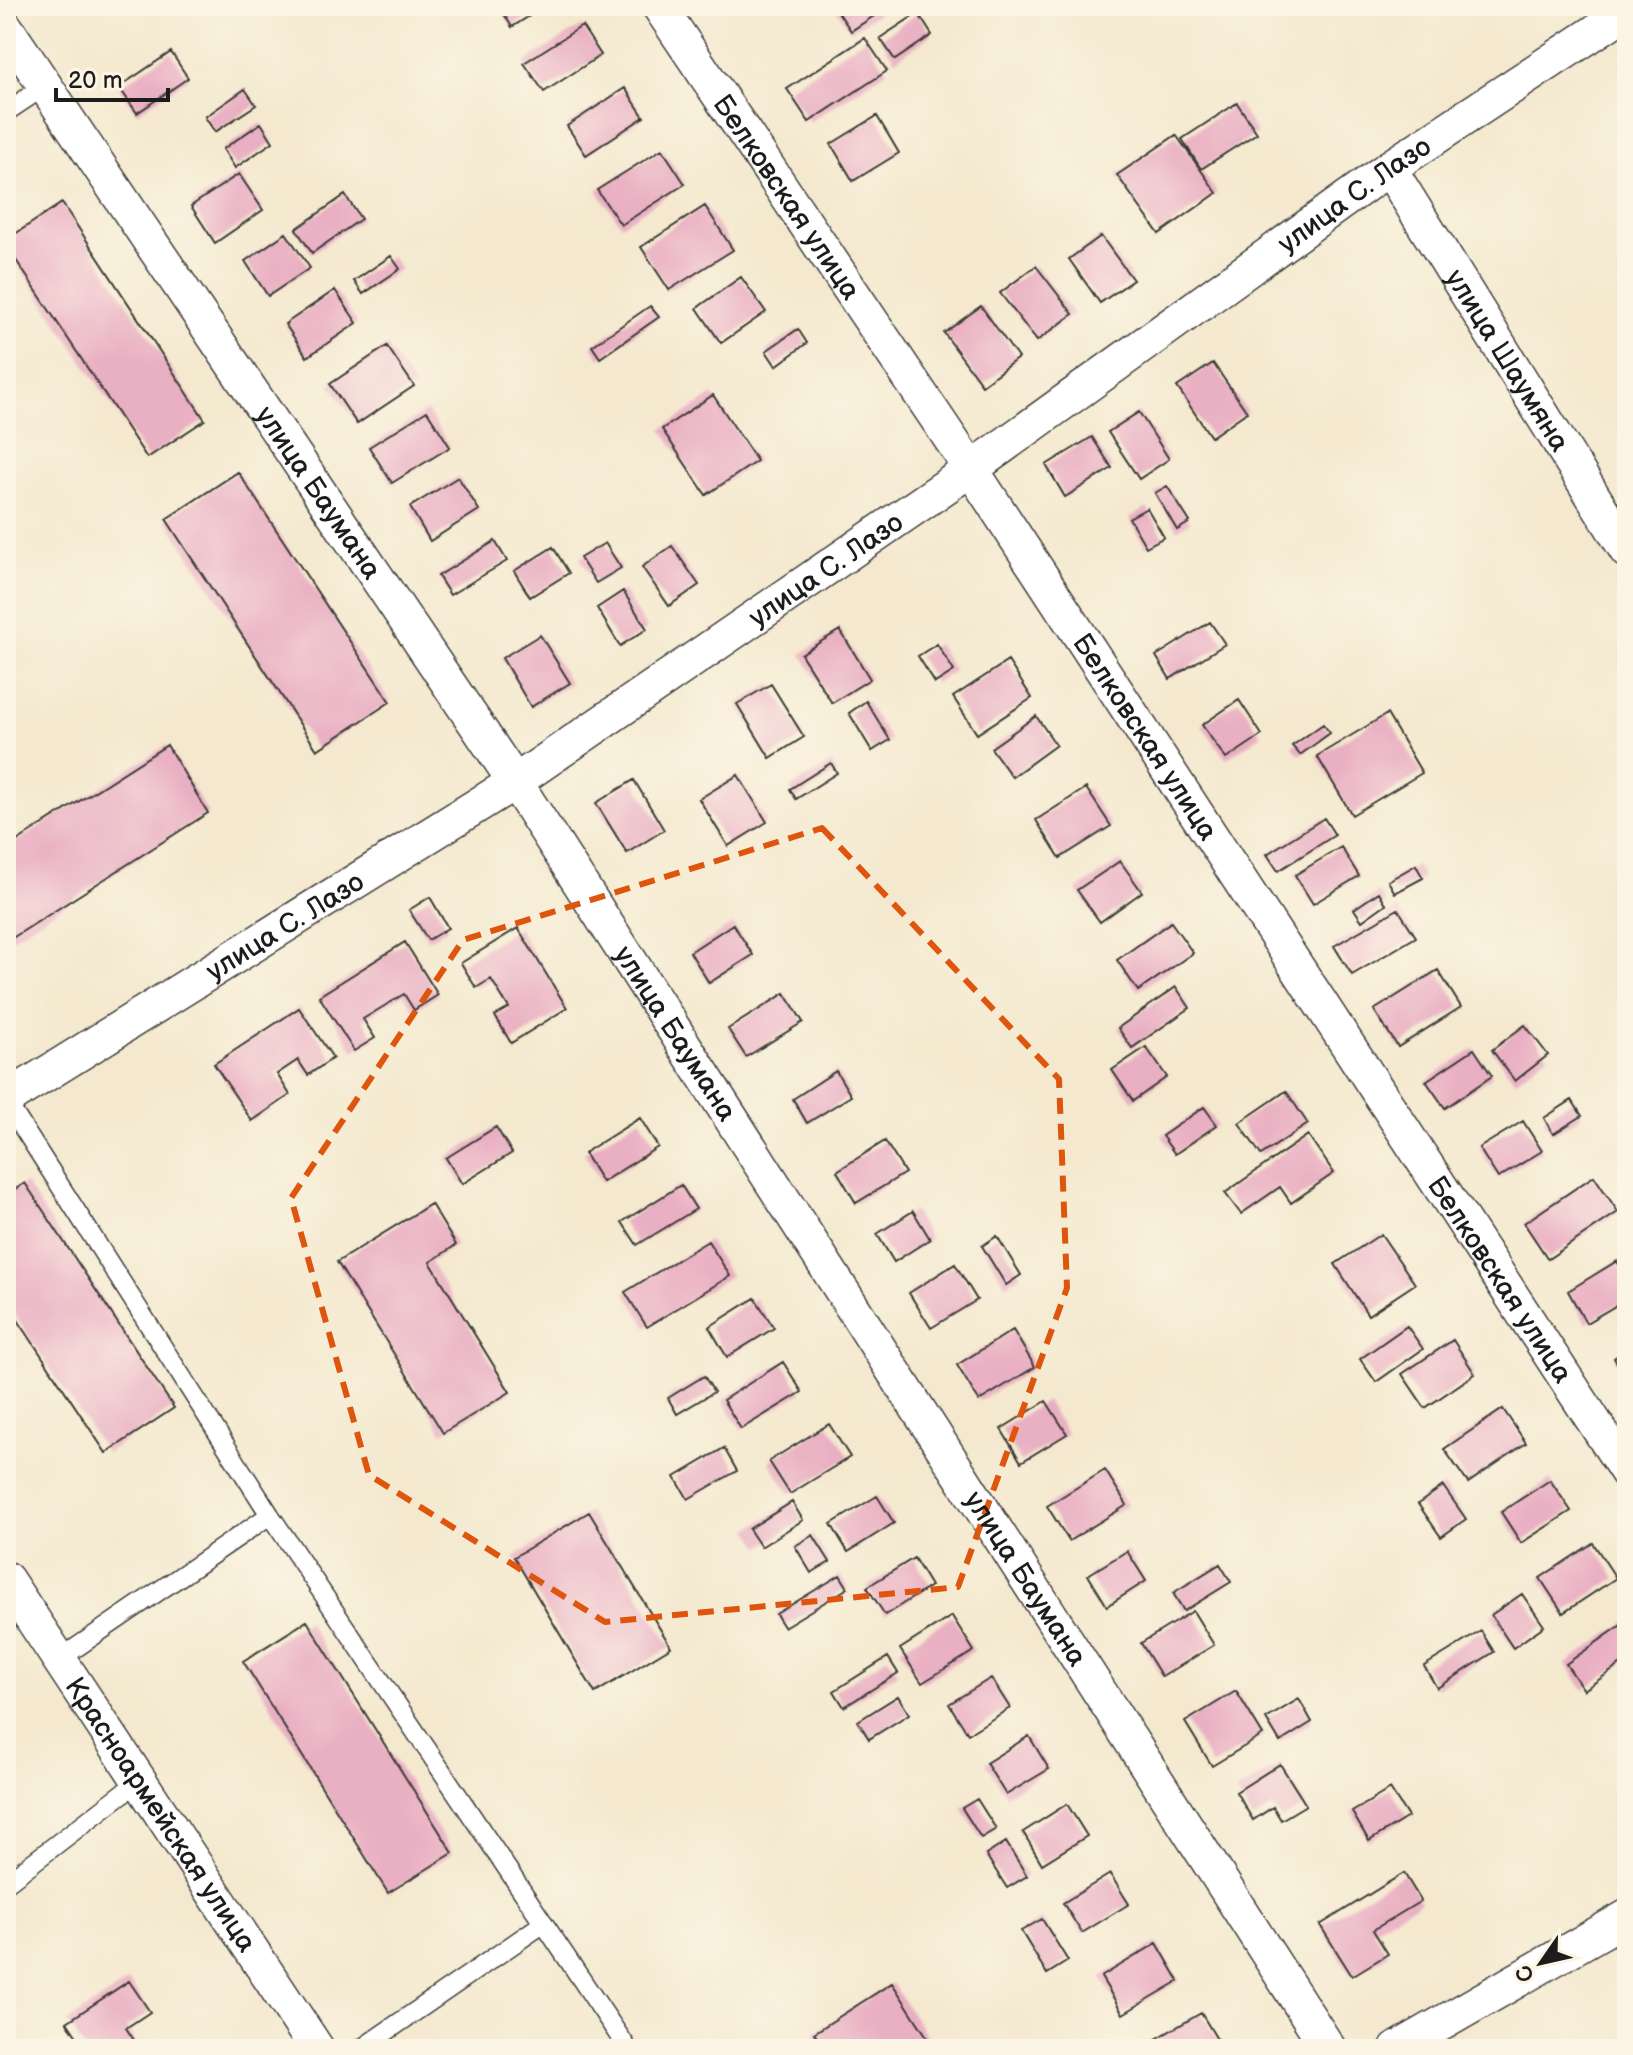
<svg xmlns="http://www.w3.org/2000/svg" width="1633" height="2055" font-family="'Balsamiq Sans',sans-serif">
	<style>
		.building { fill: #e9afc2 }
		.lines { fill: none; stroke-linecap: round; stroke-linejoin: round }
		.service-casing { stroke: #3c3b37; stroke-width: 21 }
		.minor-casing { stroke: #3c3b37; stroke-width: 37 }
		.service { stroke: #fff; stroke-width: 18 }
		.minor { stroke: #fff; stroke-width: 34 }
		.marked { fill: none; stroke: #de560d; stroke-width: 6; stroke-dasharray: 16 10; stroke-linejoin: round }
		.labels { text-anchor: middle; stroke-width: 7; stroke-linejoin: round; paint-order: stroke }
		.street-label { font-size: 28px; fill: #1c1c1c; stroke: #fcf5e5 }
	</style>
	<rect width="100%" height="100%" fill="#fcf5e5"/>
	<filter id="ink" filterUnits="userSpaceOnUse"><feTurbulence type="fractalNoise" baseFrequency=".0125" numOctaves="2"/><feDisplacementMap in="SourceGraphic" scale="16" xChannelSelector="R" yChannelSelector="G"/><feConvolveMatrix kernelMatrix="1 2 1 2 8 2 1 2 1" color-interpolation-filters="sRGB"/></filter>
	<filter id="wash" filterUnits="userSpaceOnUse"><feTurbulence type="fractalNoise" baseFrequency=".006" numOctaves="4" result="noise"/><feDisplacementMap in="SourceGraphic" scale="32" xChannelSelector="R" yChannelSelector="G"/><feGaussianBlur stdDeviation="1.8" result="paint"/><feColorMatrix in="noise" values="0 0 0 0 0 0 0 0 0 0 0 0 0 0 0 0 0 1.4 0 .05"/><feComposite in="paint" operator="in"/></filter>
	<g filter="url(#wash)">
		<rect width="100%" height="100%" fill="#f4e9cf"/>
		<g id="blocks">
			<path class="building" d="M499,6h46l-33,21z
				M834,6h55l-38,25z
				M918,13l14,22 -37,25 -15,-22z
				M582,26l19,29 -57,37 -20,-29z
				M865,38l22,33 -78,51 -22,-33z
				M171,52l17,26 -51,35 -18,-26z
				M625,88l19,29 -58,38 -19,-29z
				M245,89l11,16 -41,27 -10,-15z
				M1237,103l20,30 -56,36 -19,-30z
				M877,116l22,37 -46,28 -22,-37z
				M261,123l12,19 -38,26 -12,-19z
				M1176,135l41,58 -58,41 -42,-59z
				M662,149l23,35 -64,41 -24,-35z
				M239,174l24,36 -48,33 -24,-37z
				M345,195l16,24 -49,34 -16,-24z
				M62,203l143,217 -58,38 -141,-213v-5z
				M705,206l28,44 -64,40 -28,-43z
				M286,233l24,35 -42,28 -23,-35z
				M1101,236l32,44 -33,23 -31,-44z
				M391,256l9,13 -37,25 -9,-13z
				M1036,266l37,48 -36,27 -37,-48z
				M741,277l25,35 -45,31 -24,-35z
				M335,290l22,33 -50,34 -22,-33z
				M650,306l9,11 -59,41 -8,-12z
				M981,306l37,52 -36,27 -38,-52z
				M798,329l9,14 -31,23 -10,-15z
				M387,346l27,40 -57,38 -27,-40z
				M1213,363l34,49 -36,25 -34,-50z
				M713,395l44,66 -51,34 -44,-66z
				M427,411l23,36 -58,36 -23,-36z
				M1139,412l30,47 -30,20 -31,-47z
				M1092,437l20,31 -47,29 -19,-32z
				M238,472l152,230 -73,48 -151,-231z
				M458,477l21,33 -49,31 -20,-34z
				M1167,486l23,36 -13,8 -22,-37z
				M1147,508l17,29 -18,10 -17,-29z
				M495,541l12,20 -57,34 -12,-19z
				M605,543l16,25 -25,15 -16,-25z
				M672,546l27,39 -30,21 -27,-39z
				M553,547l16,26 -39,24 -16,-26z
				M623,591l24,38 -27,17 -23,-38z
				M1210,622l15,22 -55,35 -14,-23z
				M840,630l30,49 -38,24 -31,-49z
				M540,635l30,48 -39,24 -29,-49z
				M937,644l17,27 -19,12 -17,-27z
				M1008,661l24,37 -55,36 -24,-37z
				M771,684l33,53 -34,21 -33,-54z
				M1239,700l23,35 -36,24 -24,-34z
				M866,701l24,39 -18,11 -23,-38z
				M1387,714l35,59 -70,42 -35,-59z
				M1036,716l20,29 -44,32 -21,-29z
				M1323,724l7,9 -30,22 -8,-9z
				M167,745l41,68 -202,129v-94z
				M831,763l6,10 -41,26 -6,-10z
				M738,775l29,47 -39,24 -29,-47z
				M634,780l30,50 -37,23 -31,-50z
				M1086,788l25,38 -51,32 -24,-38z
				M1324,818l11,17 -57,36 -11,-17z
				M1341,847l18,29 -46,28 -18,-29z
				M1120,861l22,31 -42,30 -23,-32z
				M1416,865l7,13 -28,15 -7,-12z
				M1379,892l7,12 -24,17 -8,-12z
				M430,897l18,31 -20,12 -19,-30z
				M1398,909l18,28 -64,38 -18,-29z
				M1171,922l22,31 -55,38 -21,-31z
				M733,924l20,31 -44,28 -19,-31z
				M518,928l49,80 -56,35 -16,-27 14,-8 -18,-29 -15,9 -15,-25z
				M405,942l33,53 -24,15 -10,-16 -41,25 12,19 -21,13 -35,-55z
				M1438,970l23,37 -63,40 -24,-37z
				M1176,987l14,21 -58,40 -14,-20z
				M785,993l18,29 -57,35 -18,-28z
				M299,1008l34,50 -25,17 -10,-15 -21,14 13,21 -38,26 -38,-57z
				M1525,1025l23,30 -33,26 -23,-31z
				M1146,1047l21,30 -34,24 -21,-31z
				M1474,1049l18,27 -47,32 -19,-27z
				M836,1071l15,25 -44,27 -14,-24z
				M1286,1091l22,33 -47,31 -22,-32z
				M1572,1100l10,16 -29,18 -9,-16z
				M1204,1107l13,18 -42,29 -13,-18z
				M640,1118l18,29 -56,35 -18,-29z
				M1523,1121l19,30 -44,27 -19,-30z
				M496,1127l16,26 -50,31 -16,-26z
				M1308,1135l26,38 -43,30 -11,-16 -39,27 -16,-21z
				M885,1141l20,32 -49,30 -19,-32z
				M1594,1176l24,36 -70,47 -24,-36z
				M25,1183l149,225 -68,45 -100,-151v-107z
				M681,1185l15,24 -59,36 -15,-23z
				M431,1204l25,41 -26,17 80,130 -67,41 -106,-171z
				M913,1211l17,28 -36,23 -17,-28z
				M1381,1234l34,50 -47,31 -33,-51z
				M997,1236l24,39 -15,10 -24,-39z
				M708,1241l22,35 -83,51 -22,-35z
				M1617,1261l10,17v21l-41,24 -18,-32z
				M955,1264l22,36 -46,28 -22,-35z
				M755,1298l19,30 -47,29 -18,-30z
				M1407,1326l16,23 -47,33 -16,-23z
				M1013,1330l22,37 -56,34 -22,-36z
				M1453,1340l22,34 -50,34 -23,-34z
				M1627,1349v29l-13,-20z
				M783,1362l19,30 -61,37 -18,-29z
				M704,1376l10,16 -37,22 -9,-16z
				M1046,1401l21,33 -46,28 -20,-33z
				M1503,1409l23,34 -58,40 -24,-34z
				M829,1424l21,33 -60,37 -21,-33z
				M724,1448l13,23 -49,28 -13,-22z
				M1105,1470l22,35 -58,36 -22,-35z
				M1550,1480l21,31 -50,32 -20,-31z
				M1443,1486l23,33 -25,18 -23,-33z
				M877,1496l17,27 -46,29 -17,-28z
				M792,1502l11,18 -42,27 -12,-18z
				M589,1512l82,135 -76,46 -81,-136z
				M813,1535l17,27 -19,11 -16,-27z
				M1593,1543l23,35 -53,35 -23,-35z
				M1127,1551l19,30 -39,25 -19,-31z
				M914,1558l17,28 -46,29 -18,-28z
				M1220,1564l11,18 -47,29 -11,-18z
				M840,1575l8,13 -64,39 -8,-13z
				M1522,1594l22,32 -31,22 -22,-33z
				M1193,1611l21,34 -52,32 -21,-34z
				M952,1616l22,35 -52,32 -22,-34z
				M307,1621l146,232 -65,40 -145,-232z
				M1627,1621v39l-43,30 -18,-26z
				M1481,1631l13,21 -57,36 -13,-22z
				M888,1657l10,16 -54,34 -10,-16z
				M991,1678l19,30 -42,26 -19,-30z
				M1236,1691l27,44 -51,31 -27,-44z
				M898,1696l11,18 -40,25 -11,-18z
				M1299,1699l13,23 -32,20 -14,-23z
				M1029,1736l20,33 -43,26 -20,-32z
				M1280,1764l26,41 -25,15 -8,-13 -20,13 -17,-28z
				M1390,1789l18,28 -39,24 -17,-29z
				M977,1799l19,30 -15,9 -19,-30z
				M1067,1804l20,32 -45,28 -19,-32z
				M1006,1842l21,34 -20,12 -21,-33z
				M1404,1873l17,28 -48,29 15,24 -36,22 -32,-51z
				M1110,1874l19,30 -47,29 -19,-30z
				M1042,1919l26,42 -21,13 -26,-43z
				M1157,1943l22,38 -56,33 -22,-37z
				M129,1981l21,31 -24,16 14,21h-55l-18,-27z
				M892,1983l43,66h-110l-11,-16z
				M1201,2013l22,36h-77l-2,-3z"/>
		</g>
	</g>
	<g filter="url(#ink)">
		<use href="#blocks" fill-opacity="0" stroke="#3c3b37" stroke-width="2"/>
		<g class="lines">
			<g class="service-casing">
				<path id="service" d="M6,112l39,-26
					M6,1101l264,414 358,534
					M58,1660l212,-145
					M6,1883l133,-102
					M361,2049l183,-126"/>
			</g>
			<g class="minor-casing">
				<g id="minor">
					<path id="s1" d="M659,6l312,463 656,1003"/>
					<path id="s2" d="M6,28l509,754 814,1267"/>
					<path id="s3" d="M1389,168l238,383"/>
					<path id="s4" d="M6,1099l509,-317 456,-313 418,-301 238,-157"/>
					<path id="s5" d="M6,1579l311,470"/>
					<path d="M1397,2049l230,-132"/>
				</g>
			</g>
			<use href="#service" class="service"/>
			<use href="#minor" class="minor"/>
		</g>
	</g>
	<path class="marked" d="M822,828l237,251 8,209 -109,299 -353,35 -236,-147 -78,-277 172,-258z"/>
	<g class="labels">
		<g class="street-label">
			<text dy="10" stroke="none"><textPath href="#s4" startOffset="1624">улица С. Лазо</textPath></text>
			<text dy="10" stroke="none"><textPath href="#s1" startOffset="230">Белковская улица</textPath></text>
			<text dy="10" stroke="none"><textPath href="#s3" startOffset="226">улица Шаумяна</textPath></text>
			<text dy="10" stroke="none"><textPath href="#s2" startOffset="560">улица Баумана</textPath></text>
			<text dy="10" stroke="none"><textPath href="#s4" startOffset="976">улица С. Лазо</textPath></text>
			<text dy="10" stroke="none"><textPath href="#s1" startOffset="878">Белковская улица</textPath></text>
			<text dy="10" stroke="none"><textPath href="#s4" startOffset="328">улица С. Лазо</textPath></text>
			<text dy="10" stroke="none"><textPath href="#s2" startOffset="1208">улица Баумана</textPath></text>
			<text dy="10" stroke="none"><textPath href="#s1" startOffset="1526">Белковская улица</textPath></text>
			<text dy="10" stroke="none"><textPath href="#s2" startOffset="1856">улица Баумана</textPath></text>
			<text dy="10" stroke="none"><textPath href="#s5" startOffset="282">Красноармейская улица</textPath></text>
		</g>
	</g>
	<rect width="1633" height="2055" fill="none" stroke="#fcf5e5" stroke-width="32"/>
	<g transform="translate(1541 1963) rotate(236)" stroke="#fcf5e5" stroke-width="6" paint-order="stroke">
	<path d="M0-6L14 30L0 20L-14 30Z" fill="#1c1c1c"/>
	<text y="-12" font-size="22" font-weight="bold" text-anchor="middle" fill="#1c1c1c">С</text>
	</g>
	<path d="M56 88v12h112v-12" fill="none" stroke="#1c1c1c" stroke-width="4"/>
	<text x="68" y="88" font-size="24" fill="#1c1c1c" stroke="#fcf5e5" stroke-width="6" paint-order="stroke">20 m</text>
</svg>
